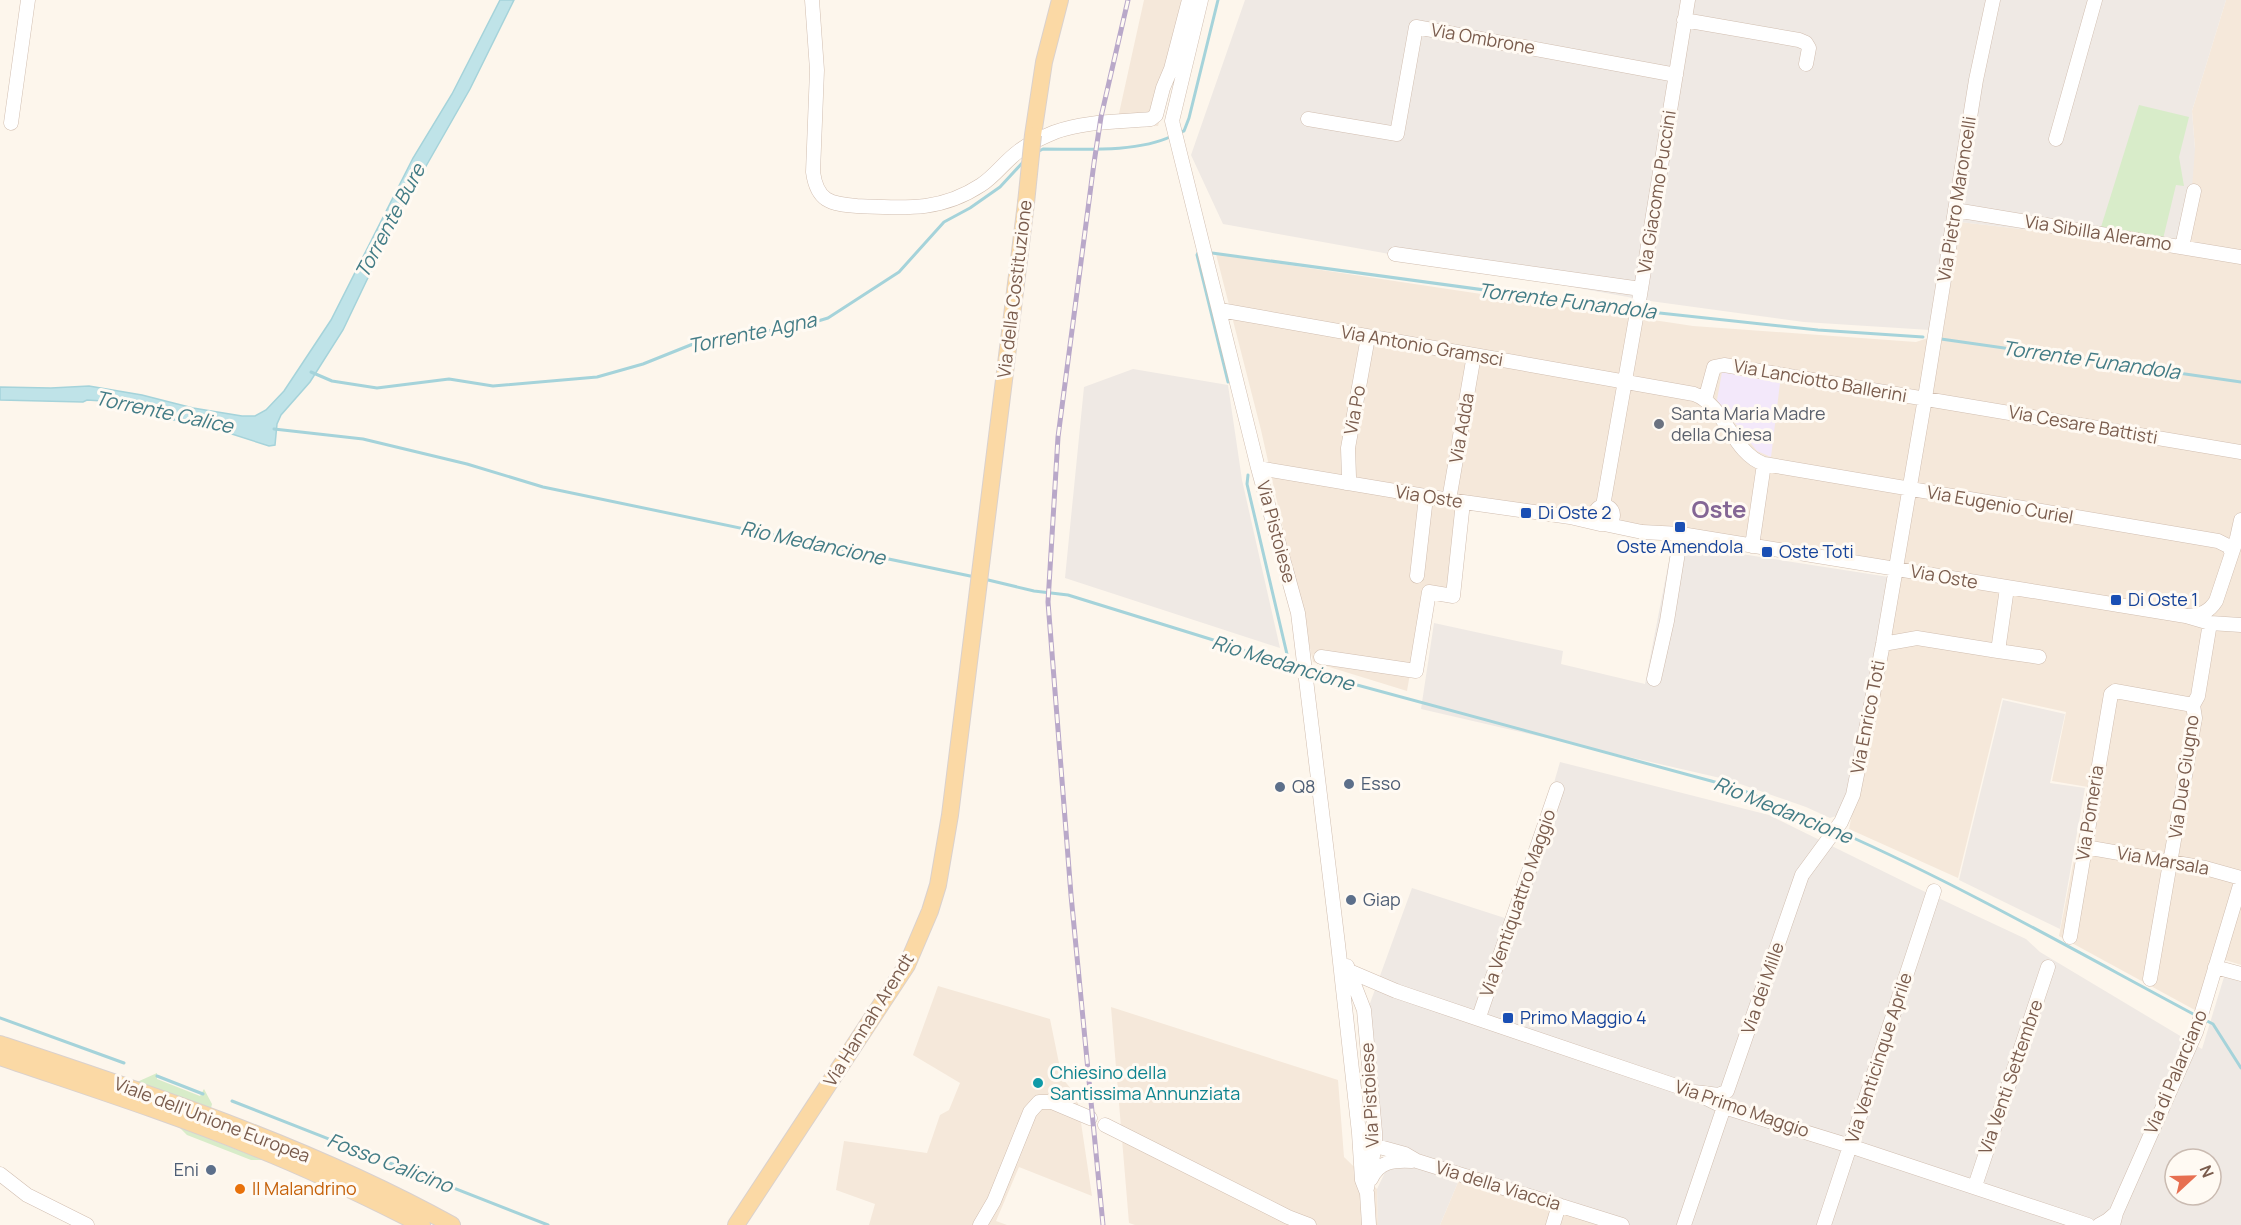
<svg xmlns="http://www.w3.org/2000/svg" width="2241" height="1225" font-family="Manrope,sans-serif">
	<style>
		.residential { fill: #f5e8da }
		.industrial { fill: #efe9e4; fill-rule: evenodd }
		.education { fill: #f3e8fa }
		.green { fill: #d8ecc9 }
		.water { fill: #bfe3e8; stroke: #a5d3da; stroke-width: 1.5 }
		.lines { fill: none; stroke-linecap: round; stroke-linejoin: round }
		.stream { stroke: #a5d3da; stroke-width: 3 }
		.minor-casing { stroke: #d1beb0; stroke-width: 15 }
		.major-casing { stroke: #dad1cd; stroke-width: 18 }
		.minor { stroke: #fff; stroke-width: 14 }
		.major { stroke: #fbd9a5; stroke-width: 16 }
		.rail-casing { stroke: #b9a8c9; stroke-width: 5 }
		.rail { stroke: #fffaf3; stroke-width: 3; stroke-dasharray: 9; stroke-linecap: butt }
		.major-bridge-casing { stroke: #dad1cd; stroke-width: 18; stroke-linecap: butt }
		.major-bridge { stroke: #fbd9a5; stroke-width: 16 }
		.worship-dot { fill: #6b7280; stroke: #fffaf3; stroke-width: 2 }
		.transit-dot { fill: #1a4fb4; stroke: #fffaf3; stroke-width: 2 }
		.service-dot { fill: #5c6f8a; stroke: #fffaf3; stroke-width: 2 }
		.culture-dot { fill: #0f9aa8; stroke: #fffaf3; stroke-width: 2 }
		.food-dot { fill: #e8710a; stroke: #fffaf3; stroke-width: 2 }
		.labels { text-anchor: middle; stroke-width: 6; stroke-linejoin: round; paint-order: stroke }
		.street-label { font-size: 18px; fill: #7a5c4d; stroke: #fffaf3 }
		.worship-label { font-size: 18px; fill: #5b616d; stroke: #fffaf3; text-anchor: start }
		.transit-label { font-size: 18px; fill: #164399; stroke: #fffaf3; text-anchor: start }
		.service-label { font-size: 18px; fill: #4e5e75; stroke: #fffaf3; text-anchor: start }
		.culture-label { font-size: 18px; fill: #0d838f; stroke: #fffaf3; text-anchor: start }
		.food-label { font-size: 18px; fill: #c56008; stroke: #fffaf3; text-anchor: start }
		.water-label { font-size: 20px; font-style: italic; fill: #437c86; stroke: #fffaf3 }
		.district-label { font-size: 24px; font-weight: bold; fill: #846695; stroke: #fffaf3 }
	</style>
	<rect width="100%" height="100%" fill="#fdf6ec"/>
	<path class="residential" d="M1144,0h50l-36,126 -42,1z
		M2226,0h15v965l-19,-6 -18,56 -145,-79 29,-149 -36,-6 14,-69 -64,-14 -44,180 -109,-49 52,-255 -439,-73 -10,94 -29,4 -16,92 -94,-29 -52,-232 -45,-176 477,72 223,16 27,-9 17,-111 138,16 97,-89 -3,-38z
		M938,986l112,33 12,59 15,18 15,100 -73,-29 -23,54 11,4h-138l6,-21 -39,-14 8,-49 83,12 13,-38 9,-5 11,-27 -47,-28z
		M1111,1007l227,73 6,77 33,32 1,36h-243l-6,-2z
		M1461,1175l161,50h-182z"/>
	<path class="industrial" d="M1245,0h981l-34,111 3,38 -8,105 -89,-16 -138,-16 -13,3 -17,105 -126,-8 -154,-21 -427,-77 -32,-69z
		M1133,369l95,16 14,95 38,168 -215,-70 19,-191z
		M1672,545l18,1 199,31 -40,221 -7,16 -12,4 -24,-11 -77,-27 -308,-71 13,-86 129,28 -2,13 84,20z
		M2003,700l62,14 -15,69 35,5 -25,141 -101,-49z
		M1560,762l209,53 148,73 109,51 14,13 162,97 22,-72 17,5v243h-619l-161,-50 -21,50h-62l-1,-36 11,-23 -7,-28 -12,-132 43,-118 102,33zM2175,1159h36v36h-36z"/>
	<path class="education" d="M1722,372l58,11 -9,74 -14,-6 -40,-51z"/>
	<path class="green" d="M2139,105l50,12 -10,40 5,29 -8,-1 -13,54 -62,-12z
		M157,1073v6l43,17 4,-7 8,15 -1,4 -74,-26z
		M180,1128h2l81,32h-12l-64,-25z"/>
	<path class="water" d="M500,0h14l-44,89 -73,128 -54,113 -33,52 -29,33 -4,9 -2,21 -6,1 -59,-19 -33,-7h-13l-31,-14 -15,-4 -31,-2 -4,2 -83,-2v-13l51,1 38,-2 53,9 51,13 49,8h13l11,-6 18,-19 47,-71 82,-162 39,-64z"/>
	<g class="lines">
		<path class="stream" d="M1180,132l4,-1 5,-13 29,-118
			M1037,152l6,-3c38,0 94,4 129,-13
			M1199,251l-2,4 31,127
			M1212,253l420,57
			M1641,311l177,19 105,7
			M1941,339l300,43
			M311,372l21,9 45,7 72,-9 44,7 104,-9 46,-13 65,-26 90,-11 30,-9 71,-46 45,-50 26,-14 30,-21 24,-26
			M274,429l89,10 104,25 76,23 432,90
			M1248,475l-1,9 43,183
			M984,579l50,12 34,4 155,48 77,27
			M1309,672l428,116 94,40
			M1840,832c122,54 239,121 357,184
			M0,1018l124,45
			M2205,1020l8,4 28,44
			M157,1076l46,18
			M232,1101l316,124"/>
		<g class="minor-casing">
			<path id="minor" d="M812,0l5,70 -4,102c4,29 17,32 44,34 47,2 83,6 124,-21 14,-9 24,-24 38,-34 10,-8 24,-14 36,-19 31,-11 64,-10 96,-13l5,-4 7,-27 8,-19 18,-69
				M1201,0l-29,121 86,347 40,145 40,331 21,189 3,47 5,13 2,32
				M1684,20l115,20 7,3 3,5 -3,16
				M1308,119l89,15 19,-107 260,48
				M11,123l17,-123
				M2056,139l39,-139
				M1955,210l286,47
				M2182,247l12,-56
				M1395,254l246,35
				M1220,310l474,84c32,12 38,59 70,70l454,77 10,5 4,6
				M1705,400l9,-33 10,-2 517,87
				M1258,468l191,32 121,17 30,7
				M1346,483l3,-6 -1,-29 20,-111
				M1449,500l25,-145
				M1603,506l37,-211 48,-295
				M1595 515a9 9 0 1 1 18 0a9 9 0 1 1-18 0Z
				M1604,524l38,8 39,2 505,82 24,7 31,2
				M1752,546l12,-82
				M1417,576l9,-79
				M2188,616c13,-1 21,-4 28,-15l21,-63 4,-18
				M1883,644l34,-6 81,13 9,-63
				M1998,651l41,6
				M1321,657l95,14 13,-79 24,4 10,-94
				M1654,679l13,-58 14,-87
				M2193,705l5,-9 12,-73
				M2085,847l120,21 36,10
				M2070,937l41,-243 4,-3 78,14
				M1347,966l17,44 11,122v13l-8,43
				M2215,967l26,7
				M1349,971l47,20 298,101 30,15 126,39 238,79
				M2150,979l45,-261 -2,-13
				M1479,1017l78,-228
				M1694,1092l25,3 8,-4 75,-216 39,-53 12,-27 30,-151 41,-240 52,-324 17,-80
				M1105,1125l183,92 21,8
				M1359,1133l6,10 40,11 12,7 205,64
				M0,1174l27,21 60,30
				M1371,1179c8,-18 23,-19 41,-18
				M1975,1186l73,-219
				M980,1225l14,-24 36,-89 9,-10h13l38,16
				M1553,1225l6,-20
				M1684,1225l40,-118
				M1824,1225l110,-334
				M2099,1225l9,-5 8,-7
				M2113,1225l3,-12 80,-181 45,-150"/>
		</g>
		<g class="major-casing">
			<path id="major" d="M1033,135l11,-73 16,-62
				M0,1044c154,51 309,102 452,181
				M0,1057c85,29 170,56 253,90 58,23 114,50 169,78
				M736,1225l171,-260 23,-54 8,-26 12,-70 76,-612"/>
		</g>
		<use href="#minor" class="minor"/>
		<use href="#major" class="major"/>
		<g class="rail-casing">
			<path id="rail" d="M1103,1225l-32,-330 -23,-293 10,-165 36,-274 7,-46 27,-117"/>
		</g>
		<use href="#rail" class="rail"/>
		<g class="major-bridge-casing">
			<path id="major-bridge" d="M1026,203l7,-68"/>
		</g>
		<use href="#major-bridge" class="major-bridge"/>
	</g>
	<circle class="worship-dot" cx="1659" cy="424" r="6"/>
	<g class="transit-dot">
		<rect x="1520" y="507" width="12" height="12" rx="3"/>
		<rect x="1674" y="521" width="12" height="12" rx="3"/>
		<rect x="1761" y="546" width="12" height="12" rx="3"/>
		<rect x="2110" y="594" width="12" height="12" rx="3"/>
		<rect x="1502" y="1012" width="12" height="12" rx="3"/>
	</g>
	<g class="service-dot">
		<circle cx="1349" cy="784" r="6"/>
		<circle cx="1280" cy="787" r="6"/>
		<circle cx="1351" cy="900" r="6"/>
		<circle cx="211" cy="1170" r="6"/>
	</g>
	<circle class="culture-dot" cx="1038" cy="1083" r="6"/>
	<circle class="food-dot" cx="240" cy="1189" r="6"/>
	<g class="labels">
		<g class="street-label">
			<text transform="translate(1483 39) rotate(10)" y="6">Via Ombrone</text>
			<text transform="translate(1657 192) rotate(-81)" y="6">Via Giacomo Puccini</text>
			<text transform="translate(1957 199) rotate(-81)" y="6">Via Pietro Maroncelli</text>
			<text transform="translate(2098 233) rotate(9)" y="6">Via Sibilla Aleramo</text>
			<text transform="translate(1015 289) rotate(-83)" y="6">Via della Costituzione</text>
			<text transform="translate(1422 346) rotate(10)" y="6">Via Antonio Gramsci</text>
			<text transform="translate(1820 381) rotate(10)" y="6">Via Lanciotto Ballerini</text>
			<text transform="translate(1355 410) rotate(-80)" y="6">Via Po</text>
			<text transform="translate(2083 425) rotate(10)" y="6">Via Cesare Battisti</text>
			<text transform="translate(1462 428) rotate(-80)" y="6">Via Adda</text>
			<text transform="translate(1429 497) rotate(9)" y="6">Via Oste</text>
			<text transform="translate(2000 505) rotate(10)" y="6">Via Eugenio Curiel</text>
			<text transform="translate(1276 532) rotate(75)" y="6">Via Pistoiese</text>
			<text transform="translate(1944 577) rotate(10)" y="6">Via Oste</text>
			<text transform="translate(1868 717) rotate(-79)" y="6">Via Enrico Toti</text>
			<text transform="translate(2184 777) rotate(-82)" y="6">Via Due Giugno</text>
			<text transform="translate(2090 813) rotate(-81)" y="6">Via Pomeria</text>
			<text transform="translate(2163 861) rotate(10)" y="6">Via Marsala</text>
			<text transform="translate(1518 903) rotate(-71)" y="6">Via Ventiquattro Maggio</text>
			<text transform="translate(1763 988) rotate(-71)" y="6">Via dei Mille</text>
			<text transform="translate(869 1020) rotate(-58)" y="6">Via Hannah Arendt</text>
			<text transform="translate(1879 1058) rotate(-72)" y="6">Via Venticinque Aprile</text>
			<text transform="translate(2176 1072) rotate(-67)" y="6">Via di Palarciano</text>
			<text transform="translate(2011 1077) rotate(-71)" y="6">Via Venti Settembre</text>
			<text transform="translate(1370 1095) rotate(-93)" y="6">Via Pistoiese</text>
			<text transform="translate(1742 1109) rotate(19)" y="6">Via Primo Maggio</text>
			<text transform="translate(212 1120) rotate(21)" y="6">Viale dell'Unione Europea</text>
			<text transform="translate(1498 1186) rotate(17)" y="6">Via della Viaccia</text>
		</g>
		<g class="worship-label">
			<text x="1671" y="420">Santa Maria Madre<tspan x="1671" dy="21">della Chiesa</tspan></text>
		</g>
		<g class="transit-label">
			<text x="1538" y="519">Di Oste 2</text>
			<text x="1680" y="553" text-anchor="middle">Oste Amendola</text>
			<text x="1779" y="558">Oste Toti</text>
			<text x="2128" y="606">Di Oste 1</text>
			<text x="1520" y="1024">Primo Maggio 4</text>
		</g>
		<g class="service-label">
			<text x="1361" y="790">Esso</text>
			<text x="1292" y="793">Q8</text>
			<text x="1363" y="906">Giap</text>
			<text x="199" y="1176" text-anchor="end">Eni</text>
		</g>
		<g class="culture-label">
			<text x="1050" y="1079">Chiesino della<tspan x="1050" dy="21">Santissima Annunziata</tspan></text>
		</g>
		<g class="food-label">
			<text x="252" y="1195">Il Malandrino</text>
		</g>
		<g class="water-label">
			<text transform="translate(390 221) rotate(-62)" y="7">Torrente Bure</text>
			<text transform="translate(1567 301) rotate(7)" y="7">Torrente Funandola</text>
			<text transform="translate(752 333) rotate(-12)" y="7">Torrente Agna</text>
			<text transform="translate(2091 360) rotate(8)" y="7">Torrente Funandola</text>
			<text transform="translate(164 412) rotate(12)" y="7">Torrente Calice</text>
			<text transform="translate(813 543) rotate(12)" y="7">Rio Medancione</text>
			<text transform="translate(1283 663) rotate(17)" y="7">Rio Medancione</text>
			<text transform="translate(1783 810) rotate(22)" y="7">Rio Medancione</text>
			<text transform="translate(390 1163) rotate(21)" y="7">Fosso Calicino</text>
		</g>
		<g class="district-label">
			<text x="1719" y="518">Oste</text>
		</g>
	</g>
	<g transform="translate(2193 1177) rotate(68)"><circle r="28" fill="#fffaf3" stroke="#cabbb1" stroke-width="1.5"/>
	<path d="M0-4.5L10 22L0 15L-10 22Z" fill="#e76f51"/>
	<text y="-9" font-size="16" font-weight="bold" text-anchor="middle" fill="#7a5c4d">N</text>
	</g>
</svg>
